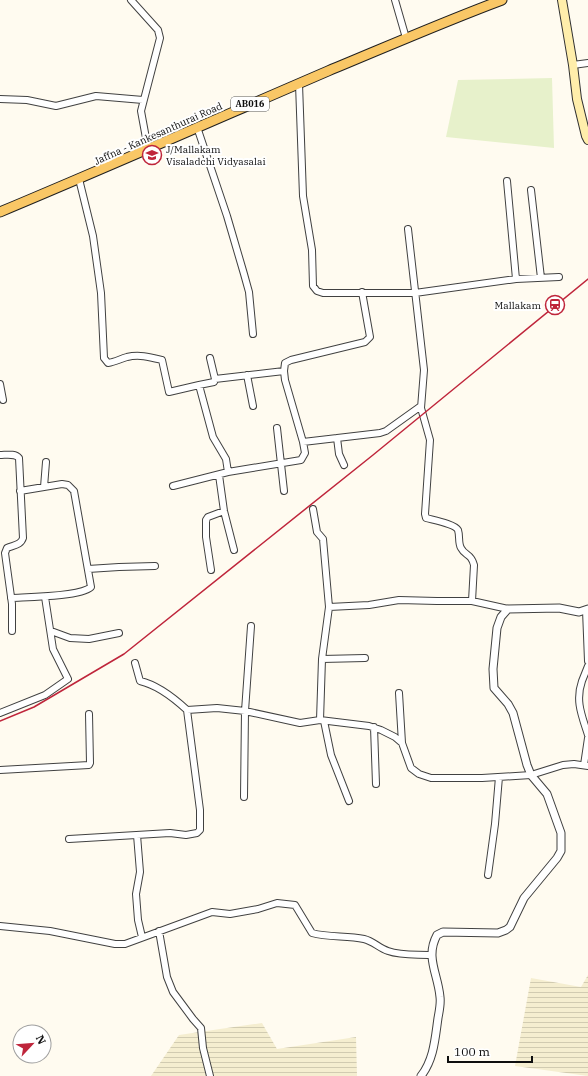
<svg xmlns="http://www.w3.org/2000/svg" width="588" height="1076" font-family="'IBM Plex Serif',serif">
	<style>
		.farmland { fill: url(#farmland-rules) }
		.pitch { fill: #e7f1cb }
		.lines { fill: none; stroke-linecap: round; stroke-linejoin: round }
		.minor-casing { stroke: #414141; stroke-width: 8 }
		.tertiary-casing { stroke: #414141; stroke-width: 9 }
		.secondary-casing { stroke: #303030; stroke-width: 10 }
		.primary-casing { stroke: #1f1f1f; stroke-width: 11 }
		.minor { stroke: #fff; stroke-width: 6 }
		.tertiary { stroke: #fff; stroke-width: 7 }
		.secondary { stroke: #ffeeab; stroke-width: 8 }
		.primary { stroke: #f9c766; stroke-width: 9 }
		.rail { stroke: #bf253b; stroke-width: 1.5 }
		.labels { text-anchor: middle; stroke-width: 4; stroke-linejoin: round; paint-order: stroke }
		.shield { fill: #fff; stroke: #565656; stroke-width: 1 }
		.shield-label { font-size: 9px; font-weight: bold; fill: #0e0e0e }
		.street-label { font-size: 10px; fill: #0e0e0e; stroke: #fff }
		.poi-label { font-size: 10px; fill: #0e0e0e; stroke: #fff; text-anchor: start }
	</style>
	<defs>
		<pattern id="farmland-rules" width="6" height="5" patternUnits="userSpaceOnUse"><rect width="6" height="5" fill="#f5eed0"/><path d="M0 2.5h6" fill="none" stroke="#d1cbb1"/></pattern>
	</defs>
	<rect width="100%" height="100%" fill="#fffbf0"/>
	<path class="farmland" d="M588,975v101l-73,-10 16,-88 50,9z
		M262,1023l15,26 79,-12 1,39h-206l28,-41z"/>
	<path class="pitch" d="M552,78l2,70 -108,-11 12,-57z"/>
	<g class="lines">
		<g class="minor-casing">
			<path id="minor" d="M131,0l27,30 2,8 -19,73 7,38
				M395,0l11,38
				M573,65l15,-2
				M299,84l4,112 9,54 1,36 4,5 6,2h92l101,-14 43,-2
				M0,99l27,1 29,6 40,-10 47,4
				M197,127l30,89 17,58 5,18 4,42
				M79,179l14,57 8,57 3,65 4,5c7,-1 12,-4 19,-6 12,-3 23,0 35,3l7,32 30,-7
				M507,181l9,98
				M531,190l10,88
				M408,229l16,141 -3,38 9,32 -5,74 1,4c7,2 29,6 32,12 2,6 0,13 3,18 4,8 10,5 13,17l-2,36
				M210,358l5,21 -1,3 -15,3 14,52 13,22 2,13
				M247,375l6,31
				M215,379l69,-8
				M0,384l3,16
				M277,428l7,63
				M337,438l2,16 5,11
				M303,442l77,-9 6,-2 35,-25
				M0,455c6,0 15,-2 19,3l4,80c-2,7 -9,7 -16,10l-2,5 7,51v27
				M219,475l5,36 10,39
				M173,486l55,-14 73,-12 4,-7 -2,-11 -18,-62 -1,-9 1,-8 6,-3 74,-18 5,-5 -8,-45
				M44,487l2,-25
				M313,509l4,23 6,7 6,68 -7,52 -2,61
				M88,569l31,-2 36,-1
				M211,570l-5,-33v-17l2,-3 16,-6
				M11,598c16,-1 69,-1 80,-11l-17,-96 -6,-6 -6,-1 -42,7
				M329,607l40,-2 30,-5 38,1h35l36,8
				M586,610l2,51
				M51,631l19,7 19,1 30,-6
				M322,659l43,-1
				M135,663l5,18c18,4 34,17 47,29l30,-2 28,3 55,12 20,-3 49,6 12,4 14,7 7,6 9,25 8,6 12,4h51l49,-3 32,-10 11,-1 14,2
				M588,666c-2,5 -4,10 -6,15 -7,20 0,35 6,54
				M399,693l3,50
				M0,713l45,-18 23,-16 -15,-30 -8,-52
				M324,721l7,34 18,46
				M374,727l2,57
				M584,765l4,-27
				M0,770l89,-5 1,-2 -1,-49
				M244,797l1,-86 6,-85
				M137,835l3,37 -4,22 2,26 4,17
				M69,839l101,-6 16,2 11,-2 3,-3v-20l-13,-100
				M488,875l7,-51 4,-47
				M0,926l50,5 65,13h10l87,-32 18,2 28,-5 19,-6 18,2 17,28c17,5 35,2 52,6 9,2 15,9 24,12 14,5 29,3 43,4
				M159,931l8,46 6,15 20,27 8,9 2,20 7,28"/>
		</g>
		<g class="tertiary-casing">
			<path id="tertiary" d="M421,1076c13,-17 14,-37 17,-58 1,-6 3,-14 2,-21 -2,-23 -15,-40 -3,-62l6,-3 55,1 8,-3 4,-3 14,-29 33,-40 4,-7v-18l-14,-39 -16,-19 -4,-10 -14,-52 -5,-9 -14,-16 -1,-19 4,-41 4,-11 7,-8 51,-1 20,4 9,-3"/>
		</g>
		<g class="secondary-casing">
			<path id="secondary" d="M562,0l11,65 4,34 9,37 2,4"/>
		</g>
		<g class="primary-casing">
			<path id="primary" d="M0,212c110,-46 219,-94 328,-141 58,-24 115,-49 174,-71"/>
		</g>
		<use href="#minor" class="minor"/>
		<use href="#tertiary" class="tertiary"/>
		<use href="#secondary" class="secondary"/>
		<use href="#primary" class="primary"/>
		<path class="rail" d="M0,721l34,-14 90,-53 249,-199 215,-176"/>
	</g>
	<defs>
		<g id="school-ring" transform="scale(1)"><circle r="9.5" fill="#fff" stroke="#bf253b" stroke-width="1.5"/><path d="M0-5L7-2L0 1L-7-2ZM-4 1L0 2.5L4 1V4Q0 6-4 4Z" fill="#bf253b"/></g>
		<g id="station-ring" transform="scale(1)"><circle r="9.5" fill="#fff" stroke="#bf253b" stroke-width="1.5"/><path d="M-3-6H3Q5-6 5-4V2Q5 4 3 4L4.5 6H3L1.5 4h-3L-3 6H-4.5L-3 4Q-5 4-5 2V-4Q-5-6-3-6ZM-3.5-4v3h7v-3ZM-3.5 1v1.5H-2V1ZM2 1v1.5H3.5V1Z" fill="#bf253b"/></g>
	</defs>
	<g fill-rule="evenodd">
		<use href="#school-ring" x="152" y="155"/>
		<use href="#station-ring" x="555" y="305"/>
	</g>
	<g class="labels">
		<rect class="shield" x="231" y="97" width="38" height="14" rx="3"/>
		<g class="shield-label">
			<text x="250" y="107">AB016</text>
		</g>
		<g class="street-label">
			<text transform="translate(158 133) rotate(-24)" y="4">Jaffna - Kankesanthurai Road</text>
		</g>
		<g class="poi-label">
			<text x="166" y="153">J/Mallakam<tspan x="166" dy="12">Visaladchi Vidyasalai</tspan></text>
			<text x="541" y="309" text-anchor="end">Mallakam</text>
		</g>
	</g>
	<g transform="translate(32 1044) rotate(64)"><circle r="19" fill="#ffffff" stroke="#9f9f9f"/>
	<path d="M0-3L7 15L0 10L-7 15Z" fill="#bf253b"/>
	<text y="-6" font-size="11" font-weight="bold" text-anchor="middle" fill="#0e0e0e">N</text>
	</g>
	<path d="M448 1056v6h84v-6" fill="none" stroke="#0e0e0e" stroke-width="2"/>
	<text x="454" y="1056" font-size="12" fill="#0e0e0e" stroke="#ffffff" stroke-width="3" paint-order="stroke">100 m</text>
</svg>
